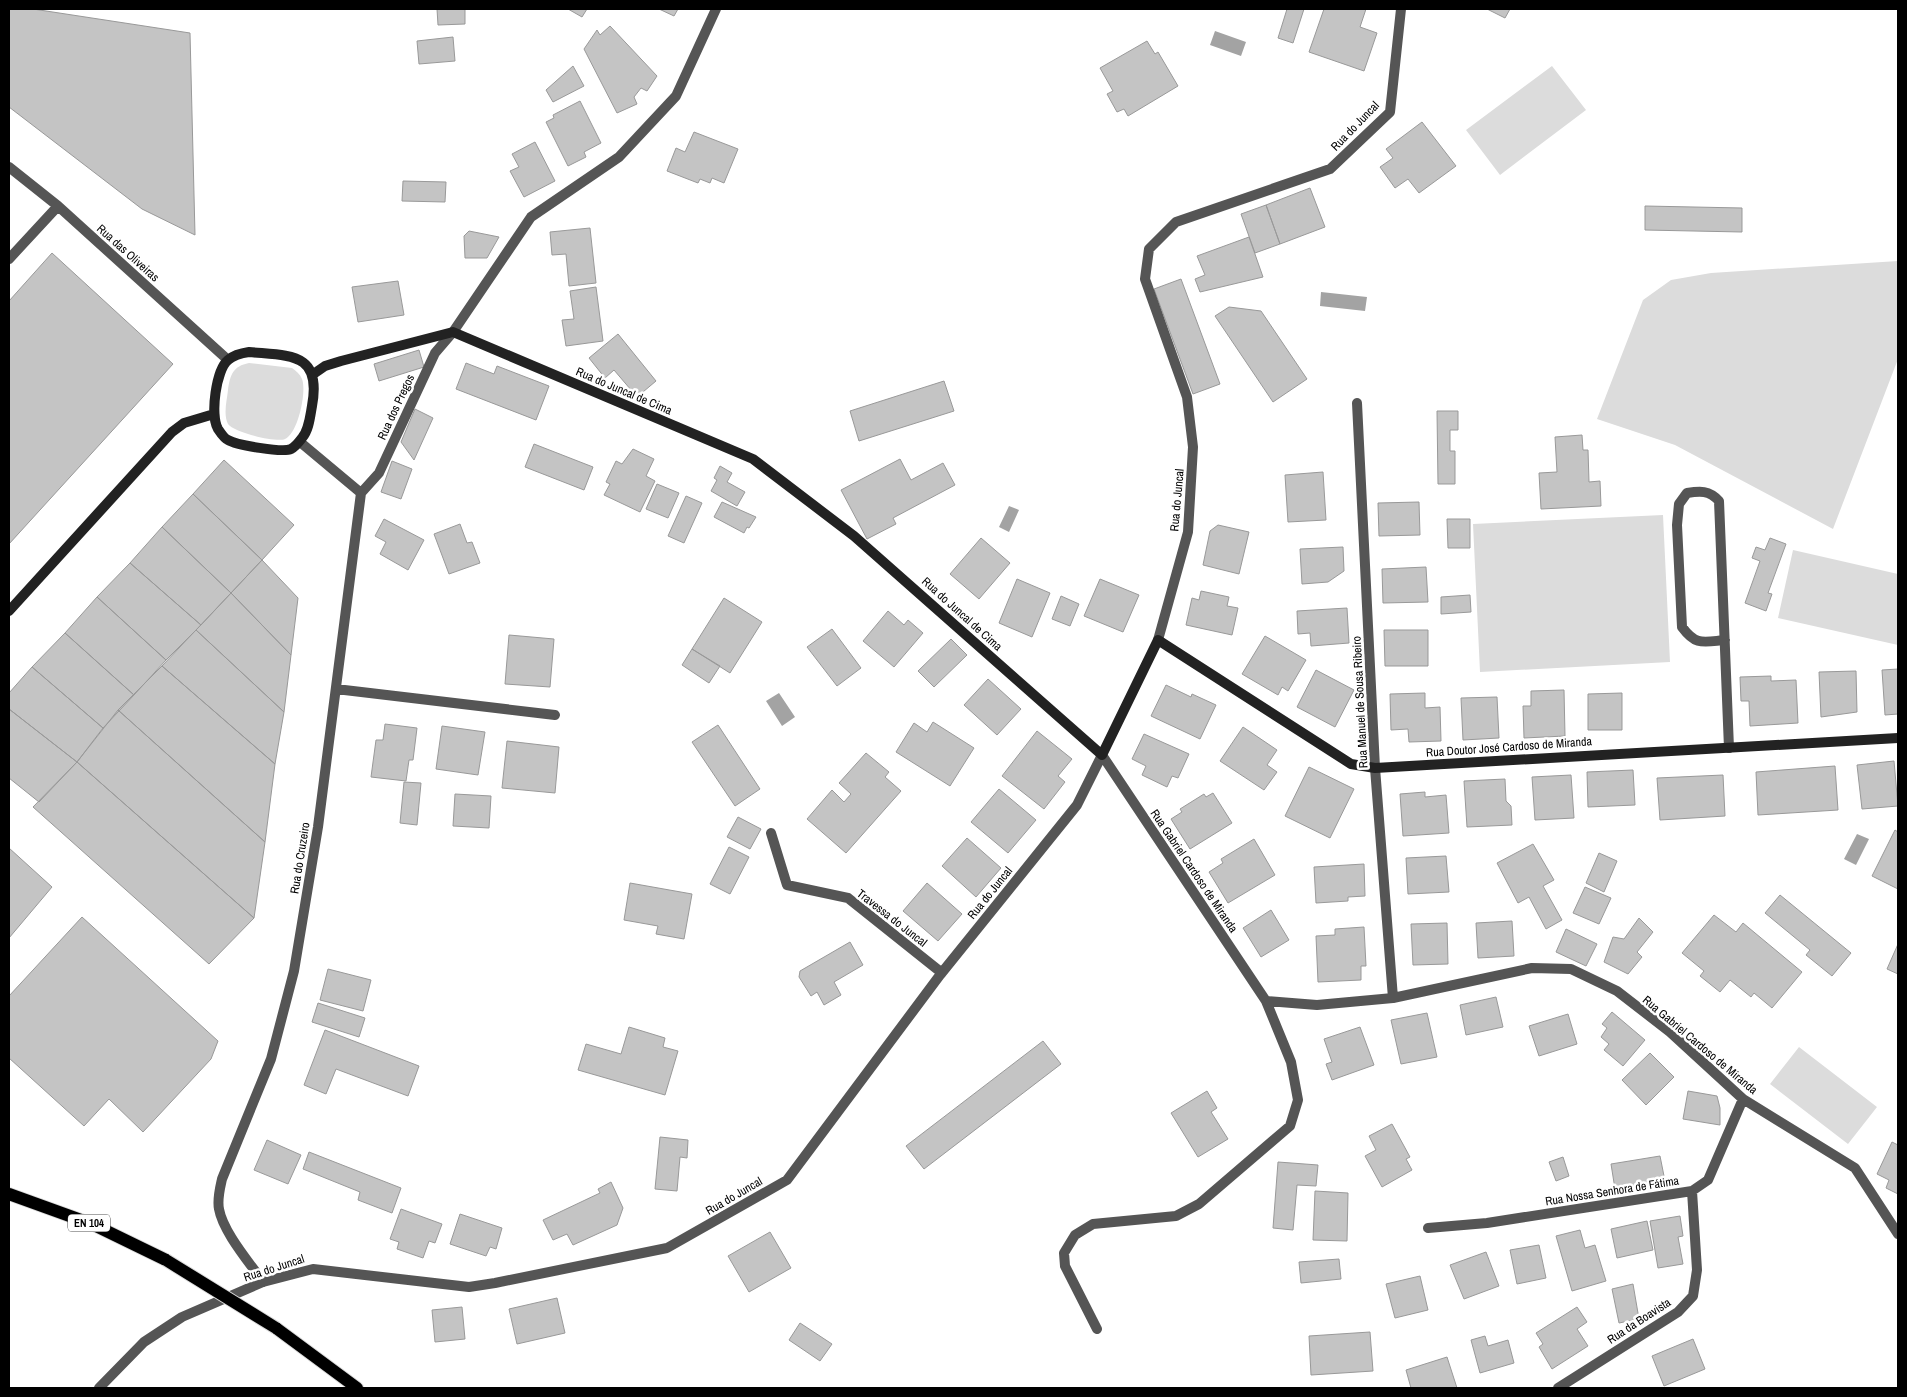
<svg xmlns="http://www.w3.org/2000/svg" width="1907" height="1397" font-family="'Archivo Narrow',sans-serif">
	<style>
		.green { fill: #dcdcdc }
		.water { fill: #a3a3a3 }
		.building { fill: #c4c4c4; stroke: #999 }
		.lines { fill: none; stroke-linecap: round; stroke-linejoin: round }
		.primary-casing { stroke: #dbdbdb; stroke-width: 14 }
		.street { stroke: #555; stroke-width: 10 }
		.secondary { stroke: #222; stroke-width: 10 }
		.primary { stroke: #000; stroke-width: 12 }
		.primary-bridge-casing { stroke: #dbdbdb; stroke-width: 14; stroke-linecap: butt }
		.primary-bridge { stroke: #000; stroke-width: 12 }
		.labels { text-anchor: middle; stroke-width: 5; stroke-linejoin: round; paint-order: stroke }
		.shield { fill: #fff; stroke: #4c4c4c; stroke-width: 1 }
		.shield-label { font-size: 11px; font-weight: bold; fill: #000 }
		.street-label { font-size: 12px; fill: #000; stroke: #fff }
	</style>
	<rect width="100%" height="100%" fill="#fff"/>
	<path class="green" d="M1552,66l34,44 -86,65 -34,-45z
		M1898,261v98l-65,170 -158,-84 -78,-26 46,-119 28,-20 40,-7z
		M249,363l43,5c4,3 8,6 10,11 5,12 -4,55 -17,60 -9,4 -52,-7 -57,-15 -5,-10 -1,-24 0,-34 2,-15 5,-24 21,-27z
		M1663,515l7,147 -190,10 -7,-148z
		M1793,550l105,24v71l-120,-27z
		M1799,1047l78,60 -29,37 -78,-60z"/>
	<path class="water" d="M1215,31l31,11 -5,14 -31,-11z
		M1321,292l46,5 -2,14 -45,-5z
		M1009,506l10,4 -10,22 -10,-5z
		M779,693l16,24 -13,9 -16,-25z
		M1857,834l12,5 -13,26 -12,-6z"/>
	<path class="building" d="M9,9h24l157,24 5,202 -53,-26 -133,-102z
		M437,9h28v15l-27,1z
		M568,9h19l-5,8z
		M659,9h19l-4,7z
		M1287,9h17l-11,34 -15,-5z
		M1324,9h42l-6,18 17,6 -13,38 -55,-19z
		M1487,9h23l-5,9z
		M610,26l47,50 -10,15 -6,-3 -7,9 3,7 -20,9 -33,-64 13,-19 3,5z
		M453,37l2,24 -36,3 -2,-23z
		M1147,41l8,13 3,-2 20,34 -50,30 -4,-7 -7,3 -10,-18 6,-3 -13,-23z
		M573,66l11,20 -31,16 -7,-12z
		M580,101l21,42 -17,9 2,5 -18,9 -22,-44 8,-4 -1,-3z
		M1422,122l34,44 -37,27 -11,-14 -13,9 -15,-21 13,-9 -7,-9z
		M694,132l44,17 -14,34 -12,-5 -2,5 -10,-4 -2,4 -31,-12 9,-23 9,4z
		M535,142l20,39 -31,16 -14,-26 9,-4 -7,-13z
		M403,181l43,1 -1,20 -43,-1z
		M1310,188l15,39 -45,17 -14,-39z
		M1266,205l14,39 -25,9 -14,-39z
		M1645,206l97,2v24l-97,-2z
		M590,228l6,55 -27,3 -3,-32 -14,1 -2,-23z
		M469,231l30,6 -12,21h-22l-1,-22z
		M1249,237l14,40 -63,15 -5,-13 10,-4 -8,-19z
		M52,253l121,111 -164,180v-243z
		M1181,279l39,105 -27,10 -39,-105z
		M398,281l6,34 -46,7 -6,-35z
		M596,287l7,54 -37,5 -4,-26 12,-1 -4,-28z
		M1229,307l32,4 46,68 -34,23 -58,-86z
		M618,334l38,47 -19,16 -23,-27 -9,8 -16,-20z
		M419,350l5,17 -45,14 -5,-17z
		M466,363l28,11 3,-8 52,20 -13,34 -80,-31z
		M944,381l10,30 -95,30 -9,-30z
		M415,409l18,9 -19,42 -13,-18z
		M1437,411h21v19h-8v21h5v33h-17z
		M1582,435l1,15h5l1,32 11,-1 1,25 -60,3 -2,-36 18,-1 -2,-35z
		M534,444l59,23 -9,23 -59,-23z
		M633,449l21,10 -8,17 9,5 -15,31 -36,-17 6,-11 -4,-2 10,-21 6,3z
		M900,459l11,21 32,-17 12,22 -62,33 3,6 -29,15 -26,-49z
		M224,460l70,65 -32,35 -69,-66z
		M392,461l20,8 -11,30 -20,-7z
		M720,466l12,7 -5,9 18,10 -8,14 -26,-15 6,-11 -3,-2z
		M1323,472l3,48 -38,2 -3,-47z
		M657,484l22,9 -11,25 -22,-9z
		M193,494l69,66 -31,33 -69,-66z
		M686,496l16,7 -18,40 -16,-7z
		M722,502l34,15 -7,11 -2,-1 -3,6 -30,-16z
		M1419,502l1,33 -41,1 -1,-33z
		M384,519l40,21 -16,30 -28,-16 6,-12 -11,-6z
		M1447,519h23v29h-22z
		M460,524l7,19 5,-1 8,21 -31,11 -15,-40z
		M1218,525l31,7 -10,42 -36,-9 7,-34z
		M162,527l69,66 -30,32 -71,-62z
		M981,538l29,25 -31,36 -29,-25z
		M1770,538l16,6 -18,49 4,1 -6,17 -21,-8 15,-42 -8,-3 4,-11 9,3z
		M1343,547l1,24 -16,11 -26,2 -2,-35z
		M262,560l36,38 -7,57 -60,-62z
		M130,563l71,62 -35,35 -69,-63z
		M1426,567l2,35 -45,1 -1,-34z
		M1017,579l33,14 -18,44 -33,-14z
		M1100,579l39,16 -16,37 -39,-16z
		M1201,591l28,6 -2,9 11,2 -6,27 -46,-10 6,-27 7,2z
		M231,593l60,62 -7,57 -88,-82z
		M1470,595l1,17 -30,2v-17z
		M1061,596l18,8 -9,22 -18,-7z
		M97,597l69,63 -32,35 -69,-62z
		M724,598l38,24 -32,51 -38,-24z
		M1347,608l2,35 -38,3 -1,-13 -12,1 -1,-23z
		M888,611l16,14 4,-5 15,13 -29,34 -31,-26z
		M832,629l29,39 -24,18 -30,-39z
		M196,630l88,82 -9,52 -113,-98z
		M1384,630h44v36h-43z
		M65,633l69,62 -31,33 -71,-61z
		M509,635l45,4 -4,48 -45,-3z
		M1265,636l41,24 -18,31 -6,-4 -4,8 -36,-21z
		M951,639l16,16 -33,32 -16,-16z
		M692,649l28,17 -11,17 -27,-18z
		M162,666l113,98 -10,78 -147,-132z
		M32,667l71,61 -26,34 -68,-53v-16z
		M1898,669v45l-13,1 -3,-45z
		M1316,670l38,20 -19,37 -38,-20z
		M1856,671l1,41 -36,5 -2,-45z
		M1771,676v5l25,-1 2,43 -48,3 -1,-25h-8l-1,-24z
		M988,679l33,30 -24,26 -33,-30z
		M1166,685l25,12 1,-3 24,11 -16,34 -49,-23z
		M1564,690l1,46 -41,2 -1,-32h8v-15z
		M1425,693v15l15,-1 1,34 -32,1 -1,-13 -17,1 -1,-36z
		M1622,693v37h-34v-36z
		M1497,697l2,41 -36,2 -2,-42z
		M9,709l68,53 -38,40 -30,-24z
		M118,710l147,132 -11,76 -177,-156z
		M933,722l41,26 -24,38 -54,-34 18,-29 13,9z
		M385,724l32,4 -4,32h-4l-3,21 -35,-4 5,-37h7z
		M718,725l42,64 -25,17 -43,-64z
		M442,726l43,6 -7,43 -42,-6z
		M1243,727l34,23 -10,15 10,7 -13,18 -44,-29z
		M1037,731l35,28 -14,17 7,6 -21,27 -42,-33z
		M1144,734l45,20 -11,24 -6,-2 -5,11 -25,-12 4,-9 -14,-7z
		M507,741l52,6 -4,46 -53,-5z
		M866,753l23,19 -4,5 16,14 -55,62 -39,-34 25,-29 12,12 7,-8 -12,-11z
		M1894,761l4,45 -36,3 -5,-44z
		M77,762l177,156 -45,46 -176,-157z
		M1835,766l3,44 -80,5 -2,-43z
		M1309,767l45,22 -24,49 -45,-22z
		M1633,770l2,35 -47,2 -1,-35z
		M1571,775l3,43 -39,2 -3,-43z
		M1723,775l2,41 -65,4 -3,-42z
		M1505,779l1,22 5,5 1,19 -45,2 -3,-46z
		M404,782l17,1 -4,42 -17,-2z
		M999,789l37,31 -28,33 -37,-31z
		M1425,792v5l21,-2 3,38 -46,3 -3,-42z
		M1213,793l19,30 -42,26 -19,-30 11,-7 -2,-3 24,-15 2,3z
		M455,794l36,2 -2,32 -36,-2z
		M738,817l23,12 -11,20 -23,-12z
		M1895,830l3,2v57l-26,-13z
		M967,838l34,30 -25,29 -34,-31z
		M1254,839l21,36 -47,28 -19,-31 14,-9 -2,-4z
		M1533,844l21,36 -11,6 19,34 -16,9 -17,-32 -11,6 -21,-40z
		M729,847l20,10 -19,37 -20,-10z
		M9,848l43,39 -43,51z
		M1599,853l18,8 -13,31 -18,-9z
		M1446,856l3,36 -41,2 -2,-36z
		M1364,864l1,32 -17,1v4l-32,2 -2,-36z
		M630,883l62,11 -8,45 -28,-5 2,-8 -34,-6z
		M927,883l35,31 -24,27 -35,-30z
		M1585,887l26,11 -12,26 -26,-11z
		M1780,895l71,58 -19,23 -26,-21 4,-5 -45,-37z
		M1271,910l18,30 -28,17 -18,-29z
		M1714,915l22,17 7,-9 59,49 -30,36 -18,-15 -3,4 -21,-17 -10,12 -20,-16 4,-5 -22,-18z
		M82,917l136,124 -7,18 -68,73 -34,-33 -25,27 -75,-68v-62z
		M1639,918l14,14 -16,20 5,5 -14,17 -24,-12 9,-25 11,2z
		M1512,921l2,35 -36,2 -2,-35z
		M1447,923l1,41 -35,1 -2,-41z
		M1364,927l2,39h-5v14l-43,2 -2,-46 19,-1v-6z
		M1566,929l31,15 -11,22 -30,-14z
		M850,942l13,23 -29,17 7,13 -17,10 -7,-13 -6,4 -12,-19 1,-6z
		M1898,944v30l-11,-5z
		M328,969l43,11 -8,31 -43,-11z
		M1496,997l7,30 -37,8 -6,-30z
		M318,1003l47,15 -6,19 -47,-15z
		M1612,1012l33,28 -22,26 -19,-16 5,-6 -8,-7 6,-9 -5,-4z
		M1427,1013l10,44 -36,7 -10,-44z
		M1568,1014l9,30 -38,12 -10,-30z
		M629,1027l36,11 -2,9 15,4 -13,44 -87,-25 8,-26 35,10z
		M1360,1027l14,38 -42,15 -6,-16 6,-2 -8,-23z
		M325,1030l94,36 -11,30 -72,-27 -10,25 -22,-9z
		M1043,1041l18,23 -137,105 -18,-23z
		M1650,1053l24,24 -28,28 -24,-25z
		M1207,1091l10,17 -6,4 17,27 -30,18 -27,-44z
		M1688,1091l29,5 3,12v17l-37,-6z
		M1392,1124l18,33 -4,2 6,11 -30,17 -17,-31 11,-6 -7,-14z
		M660,1137l28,3 -1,18 -7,-1 -3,34 -22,-2z
		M267,1140l34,15 -13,29 -34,-14z
		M1892,1142l6,3v49l-12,-6 3,-8 -12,-6z
		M309,1152l92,36 -9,25 -34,-13 2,-8 -57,-23z
		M1660,1156l5,25 -50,8 -4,-25z
		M1563,1157l6,19 -13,5 -7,-19z
		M1278,1162l40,3 -2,21 -19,-1 -4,45 -20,-2z
		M611,1182l12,26 -6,17 -44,20 -6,-11 -14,6 -10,-20 57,-27 -2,-4z
		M1315,1191l33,2 -1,48 -34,-1z
		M401,1209l41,15 -7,19 -6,-2 -6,17 -26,-9 2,-7 -9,-3z
		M460,1214l42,14 -6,21 -6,-2 -4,9 -36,-12z
		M1680,1216l3,20 -5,1 5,27 -25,4 -8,-47z
		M1647,1221l6,29 -36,8 -6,-29z
		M1580,1230l5,18 10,-3 11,36 -34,10 -16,-55z
		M770,1232l21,36 -42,24 -21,-36z
		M1539,1245l7,33 -29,6 -7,-34z
		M1486,1252l13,34 -35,13 -14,-34z
		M1339,1259l2,20 -40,4 -2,-21z
		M1420,1276l8,34 -33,8 -9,-34z
		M1633,1284l6,35 -20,4 -7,-34z
		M557,1298l8,35 -48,11 -8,-35z
		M462,1307l3,32 -30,3 -3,-32z
		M1577,1307l10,15 -10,7 11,17 -36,23 -13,-22 4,-3 -7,-11z
		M800,1323l32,21 -12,17 -31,-21z
		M1370,1332l3,39 -62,4 -2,-39z
		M1485,1336l3,10 20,-6 6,23 -34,10 -9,-33z
		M1693,1339l12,30 -41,17 -12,-30z
		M1447,1357l10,31h-46l-5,-18z"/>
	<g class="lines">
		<g class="primary-casing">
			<path id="primary" d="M9,1194l83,30 74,36
				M276,1328l81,60"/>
		</g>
		<path class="street" d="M9,167l49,39 170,154
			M9,259l49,-53
			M1357,403l18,365 18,230
			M361,493l18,-20 56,-120 18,-21 78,-115 88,-60 57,-61 40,-87
			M1158,640l30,-108 5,-85 -6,-50 -42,-118 4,-30 27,-27 154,-53 60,-57 11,-103
			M1725,640c-22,2 -29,6 -43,-13l-5,-102 2,-21 8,-11c13,-2 22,-3 32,8l10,247
			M336,689l219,26
			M771,833l16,52 61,13 94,75
			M1266,1001l51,4 76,-7 139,-30 39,1 46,22 53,41 73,67 112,69 43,66
			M1428,1228l59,-5 205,-32 16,-11 35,-81
			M263,1282c-13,-19 -40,-50 -44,-73 -2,-10 1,-21 3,-30l49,-120 23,-88 24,-144 43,-334 -61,-51
			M99,1388l45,-46 38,-25 81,-35 50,-13 156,18 26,-4 172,-35 120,-68 153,-205 137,-170 25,-50 164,246 25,61 7,38 -8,26 -91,78 -23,12 -83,8 -18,11 -11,18 1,13 32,63
			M1558,1388l120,-76 15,-16 4,-26 -5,-79"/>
		<path class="secondary" d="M249,352c41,4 73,0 63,54 -2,11 -3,24 -10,32 -3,4 -7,9 -11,11 -8,4 -55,-4 -63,-9 -3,-1 -8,-8 -10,-11 -8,-14 -2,-59 10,-69 6,-5 14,-7 21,-8z
			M312,375l13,-9 16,-5 112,-29 300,127 101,77 248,219 56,-115 193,124 24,4 523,-30
			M9,611l163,-179 12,-9 30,-9"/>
		<use href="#primary" class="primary"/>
		<g class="primary-bridge-casing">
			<path id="primary-bridge" d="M166,1260l110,68"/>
		</g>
		<use href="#primary-bridge" class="primary-bridge"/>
	</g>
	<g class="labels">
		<rect class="shield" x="68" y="1214.5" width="42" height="17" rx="4"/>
		<g class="shield-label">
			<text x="89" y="1227">EN 104</text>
		</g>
		<g class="street-label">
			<text transform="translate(1355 126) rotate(-46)" y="4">Rua do Juncal</text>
			<text transform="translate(128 253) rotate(42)" y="4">Rua das Oliveiras</text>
			<text transform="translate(624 391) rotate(23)" y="4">Rua do Juncal de Cima</text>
			<text transform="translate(396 407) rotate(-65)" y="4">Rua dos Pregos</text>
			<text transform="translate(1177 500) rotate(-85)" y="4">Rua do Juncal</text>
			<text transform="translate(962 614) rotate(42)" y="4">Rua do Juncal de Cima</text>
			<text transform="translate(1360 702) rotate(-93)" y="4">Rua Manuel de Sousa Ribeiro</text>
			<text transform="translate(1509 747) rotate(-4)" y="4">Rua Doutor José Cardoso de Miranda</text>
			<text transform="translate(300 858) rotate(-81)" y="4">Rua do Cruzeiro</text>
			<text transform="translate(1194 871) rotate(56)" y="4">Rua Gabriel Cardoso de Miranda</text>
			<text transform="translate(990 893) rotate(-51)" y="4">Rua do Juncal</text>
			<text transform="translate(892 918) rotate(38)" y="4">Travessa do Juncal</text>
			<text transform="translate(1700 1045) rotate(40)" y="4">Rua Gabriel Cardoso de Miranda</text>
			<text transform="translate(1612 1191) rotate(-9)" y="4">Rua Nossa Senhora de Fátima</text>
			<text transform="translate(734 1196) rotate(-30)" y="4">Rua do Juncal</text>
			<text transform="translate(274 1268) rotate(-18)" y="4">Rua do Juncal</text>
			<text transform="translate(1639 1321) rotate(-33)" y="4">Rua da Boavista</text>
		</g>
	</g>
	<rect width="1907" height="1397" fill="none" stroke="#000000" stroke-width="20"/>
</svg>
